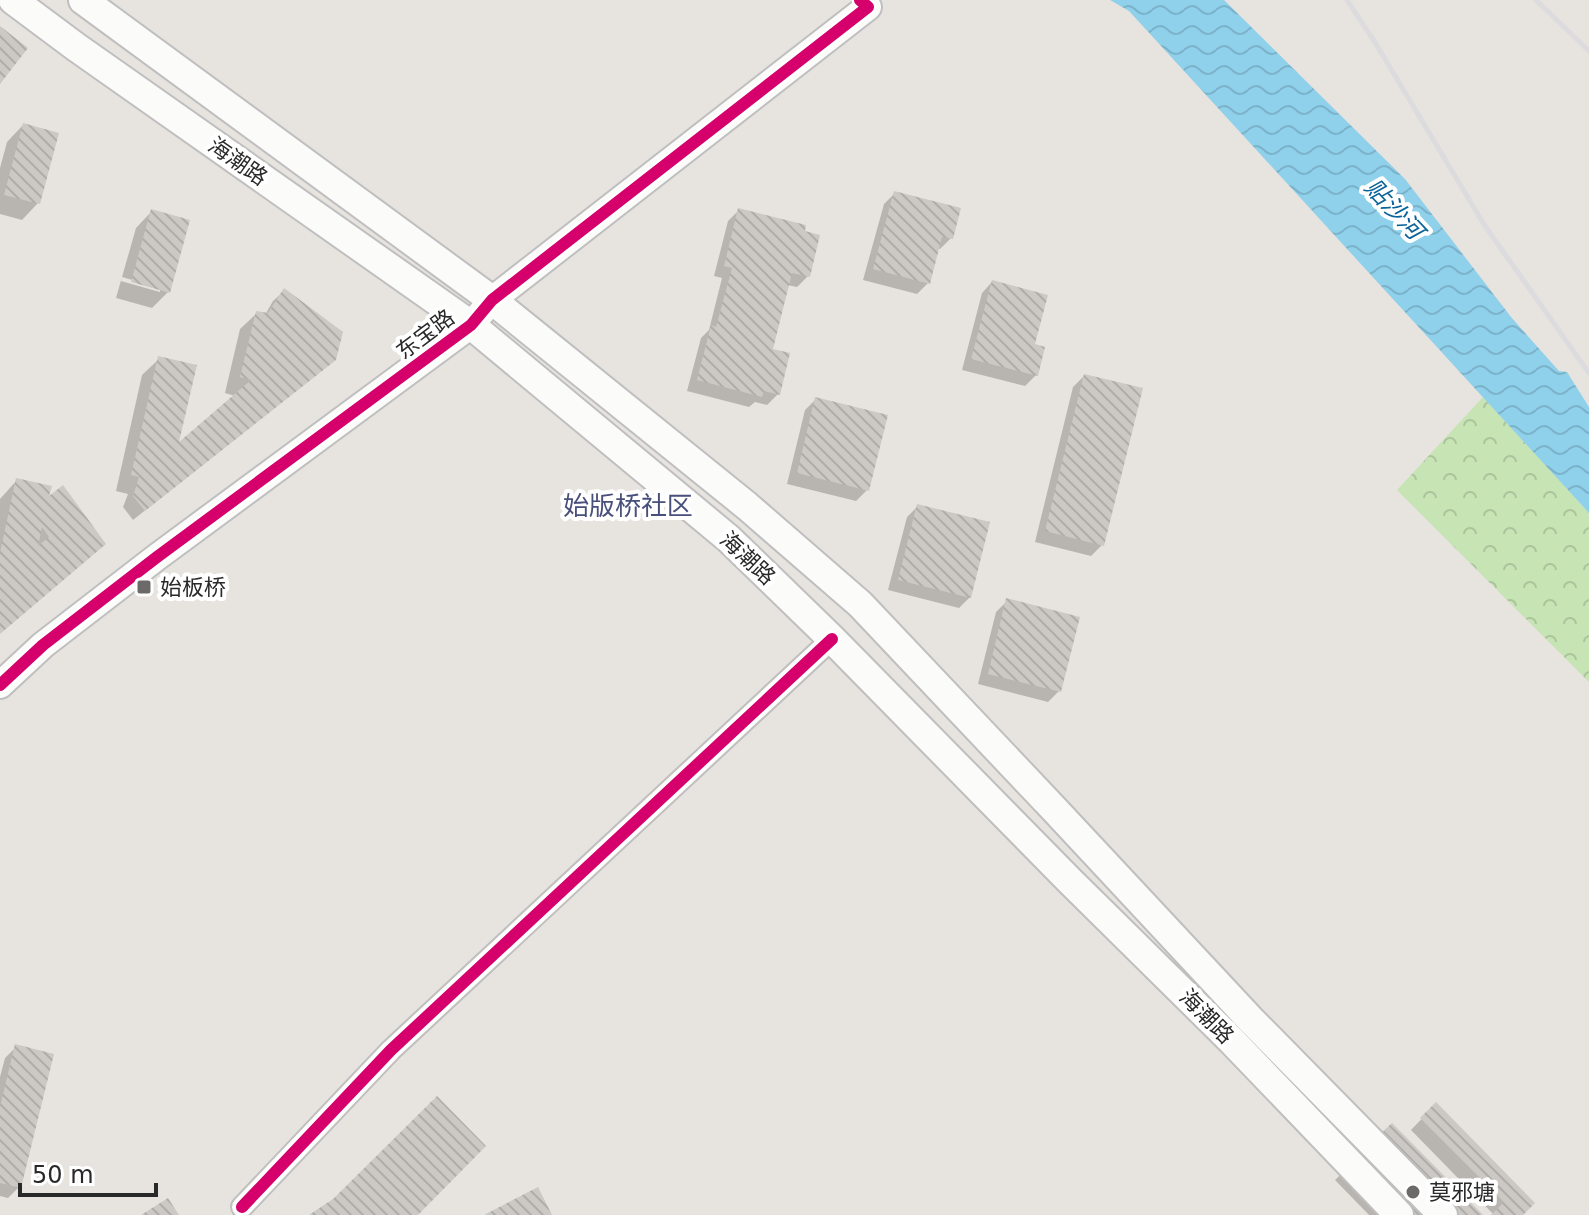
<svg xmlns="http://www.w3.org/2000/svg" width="1589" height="1215" font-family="'DejaVu Sans','Noto Sans SC',sans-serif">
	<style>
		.forest { fill: url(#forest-crowns) }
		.water { fill: url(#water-waves) }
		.shadow { fill: #0003; fill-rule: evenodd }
		.building { fill: url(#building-back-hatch); fill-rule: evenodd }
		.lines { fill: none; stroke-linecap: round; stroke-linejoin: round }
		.minor-casing { stroke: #c0bfc0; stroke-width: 24 }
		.tertiary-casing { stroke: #c0bfc0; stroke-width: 30 }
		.secondary-casing { stroke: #c0bfc0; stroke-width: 32 }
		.minor { stroke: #fbfbfa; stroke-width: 20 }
		.tertiary { stroke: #fbfbfa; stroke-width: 26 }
		.secondary { stroke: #fbfbfa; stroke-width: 28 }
		.rail { stroke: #dcdcde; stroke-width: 5 }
		.cycleway-casing { stroke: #fff; stroke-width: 17 }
		.cycleway { stroke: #d6006c; stroke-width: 12 }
		.poi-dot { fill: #6c6a68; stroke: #fff; stroke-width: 3 }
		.labels { text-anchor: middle; stroke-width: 8; stroke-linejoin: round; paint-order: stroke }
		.street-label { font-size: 22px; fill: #292929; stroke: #fff }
		.poi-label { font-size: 22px; fill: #292929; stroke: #fff; text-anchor: start }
		.water-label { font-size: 24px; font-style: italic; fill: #0a639b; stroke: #fff }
		.quarter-label { font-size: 26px; fill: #484f7a; stroke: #fff }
	</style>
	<defs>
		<pattern id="forest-crowns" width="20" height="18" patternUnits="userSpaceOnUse" patternTransform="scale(2)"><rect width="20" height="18" fill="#c7e4b5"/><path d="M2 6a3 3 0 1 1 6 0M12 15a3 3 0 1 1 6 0" fill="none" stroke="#abc49c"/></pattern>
		<pattern id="water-waves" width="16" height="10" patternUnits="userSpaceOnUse" patternTransform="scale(2)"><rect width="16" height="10" fill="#8fd0eb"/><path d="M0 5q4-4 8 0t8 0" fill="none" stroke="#7bb3ca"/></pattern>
		<pattern id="building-back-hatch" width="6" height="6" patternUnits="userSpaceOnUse" patternTransform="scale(2)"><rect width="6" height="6" fill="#ccc9c5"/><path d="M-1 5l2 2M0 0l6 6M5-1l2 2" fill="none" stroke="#afada9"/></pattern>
	</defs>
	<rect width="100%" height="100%" fill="#e7e3de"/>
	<path class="forest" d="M1483,397l106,116v169l-192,-192z"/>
	<path class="water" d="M1110,0h114l181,179 106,138 48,54 8,1 22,35v106l-460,-502z"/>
	<path class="shadow" d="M23,125l15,78 -16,17 -22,-6v-46l7,-26z
		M895,193l56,45 -11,11 -3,-1 -9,35 -11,11 -54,-14 21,-76z
		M739,210l69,66 -11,11 -10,-2 -16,65 7,44 -11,11 -12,-3 -6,5 -62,-16 14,-53 8,-8 13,-52 -8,-2 14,-55z
		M152,211l16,81 -16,16 -36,-10 20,-70zM122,277l38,11v4l-39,-11z
		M992,282l40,64 4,29 -11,11 -63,-16 20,-77z
		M284,291l38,79 -189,150 -10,-13 5,-13 -12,-3 26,-116 17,-16 17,88 59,-51 -10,-3 15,-64 17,-16 8,2 8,-14z
		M1084,376l18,169 -11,11 -56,-14 38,-155z
		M816,399l51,91 -11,11 -69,-17 18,-74z
		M17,480l87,64 -104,89v-134z
		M918,506l52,91 -11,11 -71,-18 19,-73z
		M1007,601l52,90 -11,11 -70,-18 18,-72z
		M16,1047l3,140 -11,11 -8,-2v-119l5,-19z
		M1436,1104l84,111h-26l-83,-85z
		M1392,1125l88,90h-111l-34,-35z"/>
	<path class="building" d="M0,26l28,22 -28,36z
		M23,123l36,10 -19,71 -36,-9z
		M894,191l67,17 -8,31 -11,-2 -12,47 -57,-15z
		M738,208l68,17 -1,6 15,4 -10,42 -18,-4 -19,76 17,4 -10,42 -16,-4 -2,6 -65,-17 14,-55 5,2 16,-59 -8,-2z
		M151,209l39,11 -20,73 -39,-11z
		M992,280l56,15 -13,49 10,3 -7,29 -67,-17z
		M284,288l59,44 -7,28 -191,151 -12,-15 6,-19 -8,-2 27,-119 39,9 -18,77 72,-62 -11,-3 16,-66 12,2z
		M1084,374l59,14 -39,158 -59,-15z
		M815,397l73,18 -19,76 -72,-18z
		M16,478l36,8 -3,10 14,-11 43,59 -106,90v-81zM42,527l7,10 -11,9z
		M917,504l73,18 -19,76 -73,-18z
		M1006,598l74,19 -19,75 -73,-18z
		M15,1044l39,10 -33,134 -21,-5v-76z
		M437,1096l49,50 -68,69h-109l24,-16z
		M1436,1102l99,101 -12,12h-32l13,-13 -84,-84z
		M1392,1123l91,92h-92l-47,-47z
		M538,1187l14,28h-68z
		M168,1198l11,17h-38z"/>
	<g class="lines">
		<g class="minor-casing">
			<path id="minor" d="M242,1207l149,-157 441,-411"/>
		</g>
		<g class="tertiary-casing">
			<path id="tertiary" d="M0,685l43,-40 114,-88 314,-232 21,-25 376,-293"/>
		</g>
		<g class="secondary-casing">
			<path id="secondary" d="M13,0l63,47 395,278 258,214 103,100 238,242 160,158 169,176
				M83,0l409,300 255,206 113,98 195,206 195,209 193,196"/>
		</g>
		<use href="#minor" class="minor"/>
		<use href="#tertiary" class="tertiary"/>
		<use href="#secondary" class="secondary"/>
		<path class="rail" d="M1347,0l29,44 109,182 104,147
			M1536,0l53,51"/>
		<g class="cycleway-casing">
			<path id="cycleway" d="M0,685l43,-40 114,-88 314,-232 21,-25 376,-293 -8,-7
				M242,1207l149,-157 441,-411"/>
		</g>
		<use href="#cycleway" class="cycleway"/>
	</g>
	<g class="poi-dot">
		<rect x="136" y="579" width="16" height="16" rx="4"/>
		<circle cx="1413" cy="1192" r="8"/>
	</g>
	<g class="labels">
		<g class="street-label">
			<text transform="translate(238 161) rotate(35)" y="8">海潮路</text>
			<text transform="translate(425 334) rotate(-37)" y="8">东宝路</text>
			<text transform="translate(748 558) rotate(43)" y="8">海潮路</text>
			<text transform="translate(1207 1016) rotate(45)" y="8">海潮路</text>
		</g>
		<g class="poi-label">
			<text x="160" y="595">始板桥</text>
			<text x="1429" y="1200">莫邪塘</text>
		</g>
		<g class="water-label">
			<text transform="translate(1394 209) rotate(47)" y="8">贴沙河</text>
		</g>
		<g class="quarter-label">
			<text x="628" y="515">始版桥社区</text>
		</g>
	</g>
	<path d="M20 1183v12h136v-12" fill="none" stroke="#292929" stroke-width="4"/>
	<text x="32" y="1183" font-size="24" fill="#292929" stroke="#ffffff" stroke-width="6" paint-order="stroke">50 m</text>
</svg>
